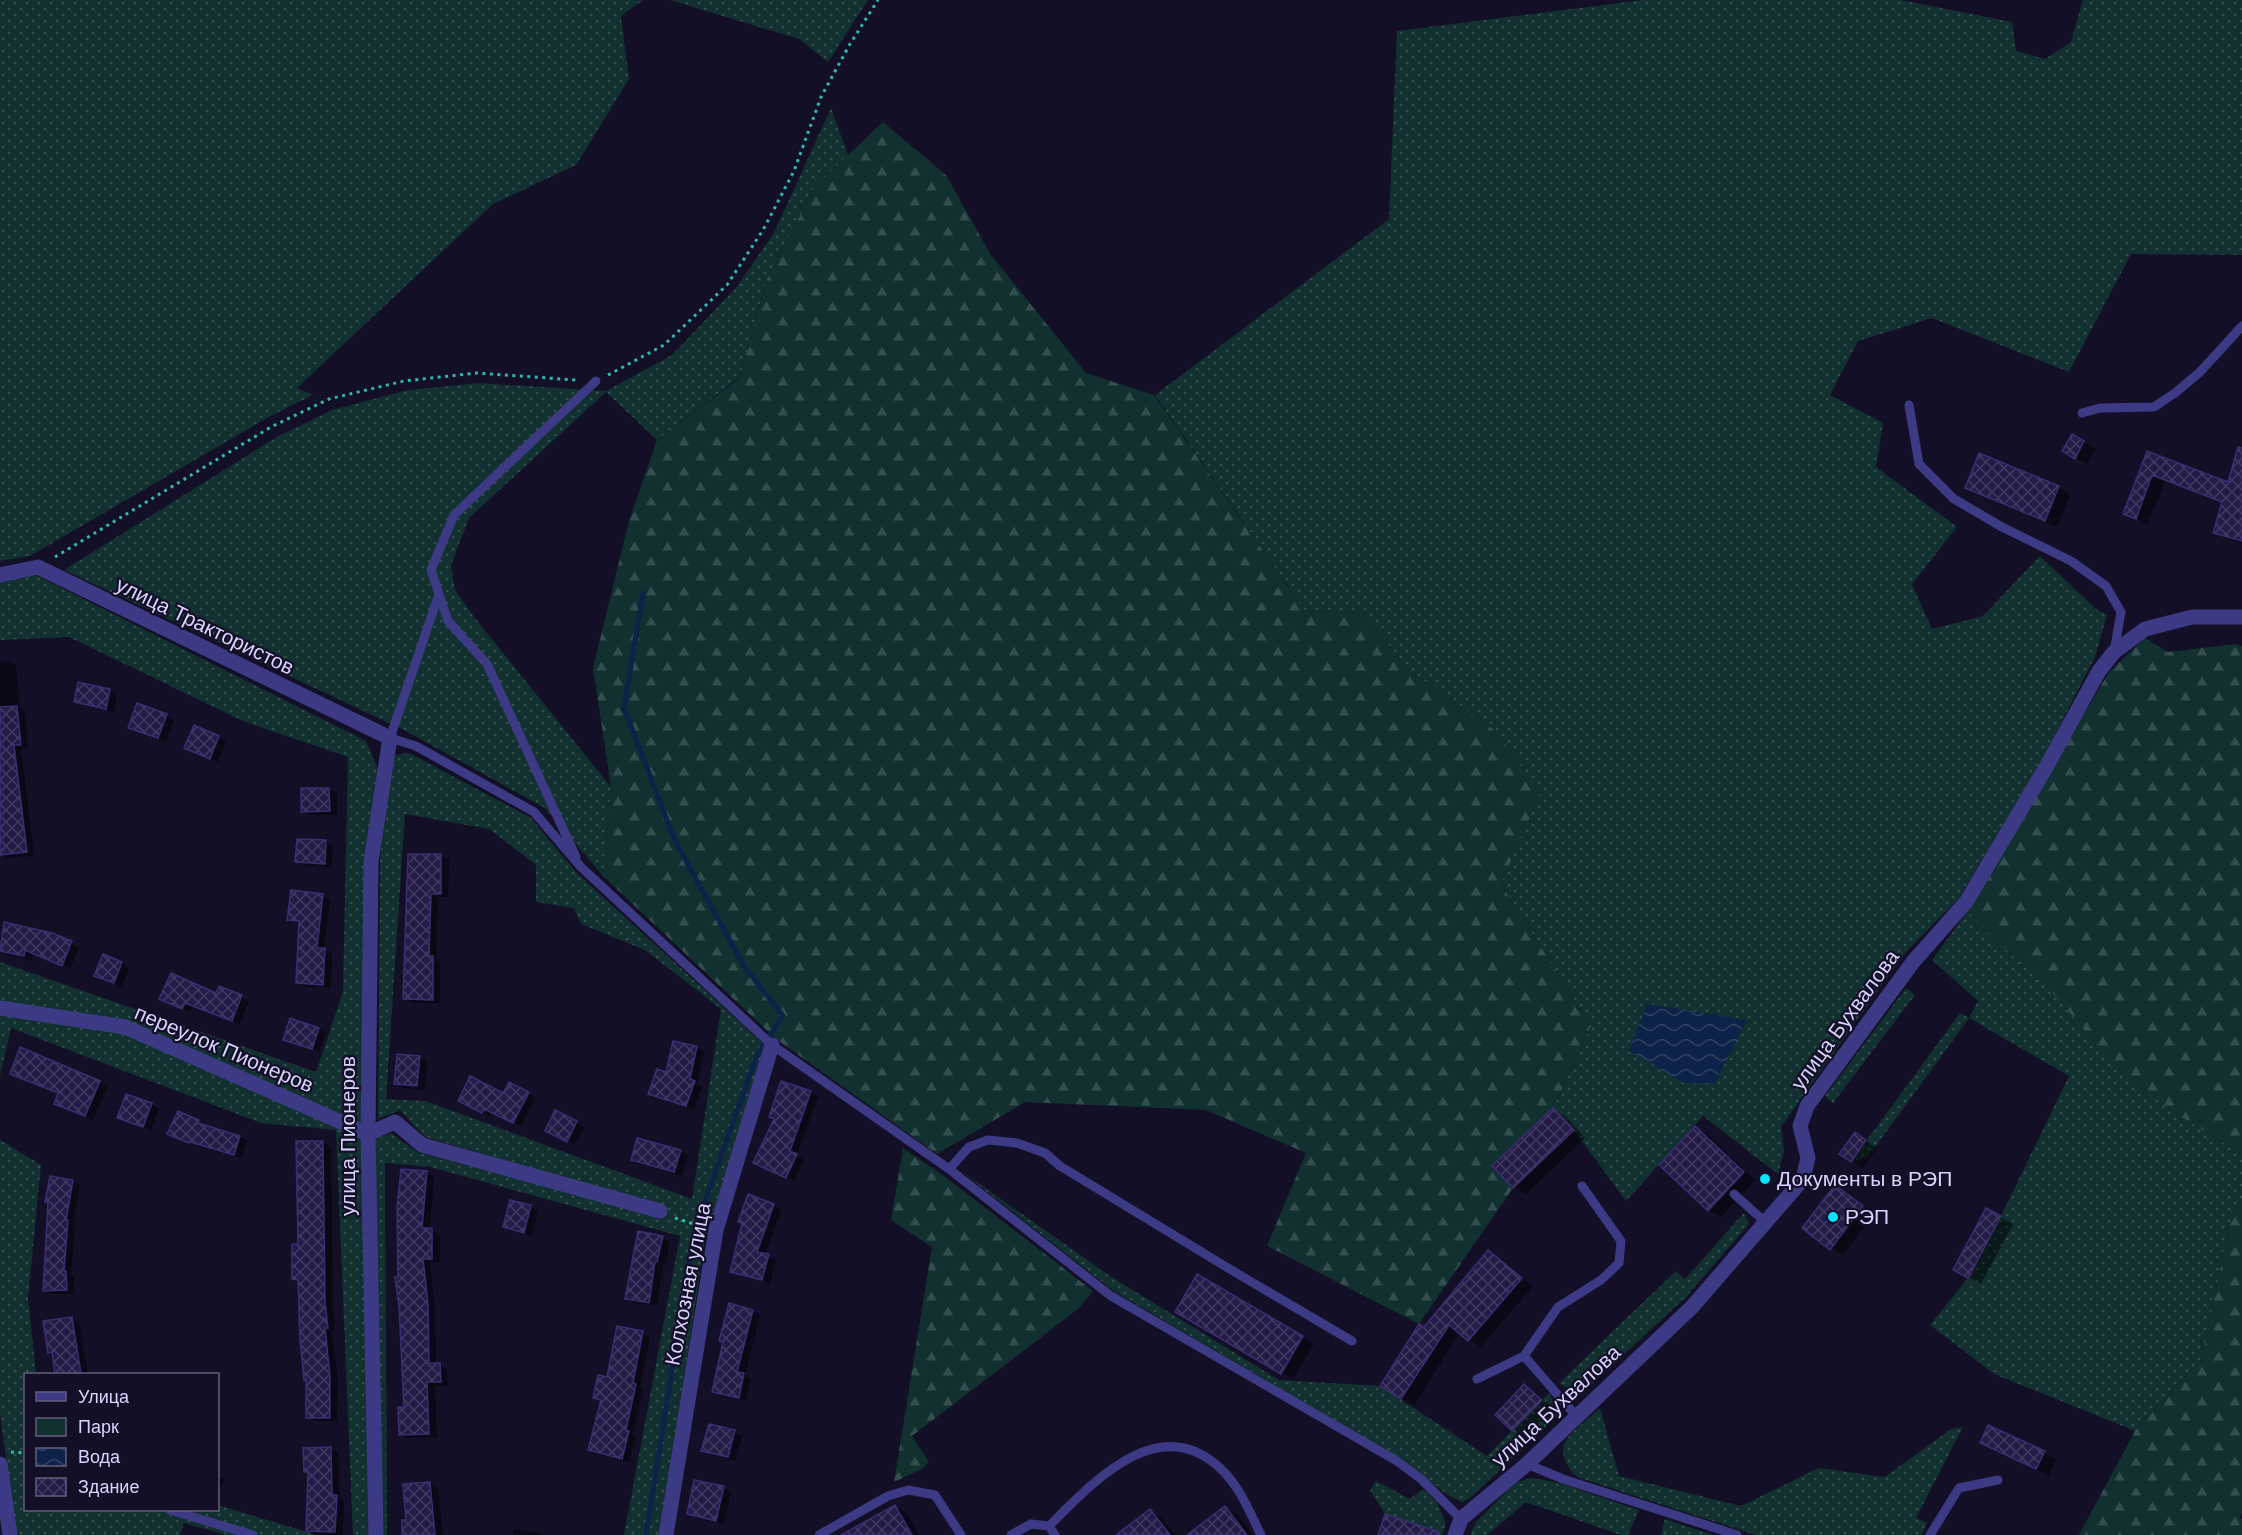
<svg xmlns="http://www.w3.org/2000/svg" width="2242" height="1535" font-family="Helvetica,sans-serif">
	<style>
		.green { fill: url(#green-dots); fill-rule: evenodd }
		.forest { fill: url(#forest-firs) }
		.water { fill: url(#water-waves) }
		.shadow { fill: #0007 }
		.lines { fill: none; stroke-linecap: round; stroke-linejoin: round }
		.stream { stroke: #0c2248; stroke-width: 5 }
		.building { fill: url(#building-cross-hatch); stroke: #3b2d73; stroke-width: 1.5 }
		.path { stroke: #2fb8b0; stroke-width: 3; stroke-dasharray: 3 4.5; stroke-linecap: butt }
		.service { stroke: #3d3a85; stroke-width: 9 }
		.minor { stroke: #3d3a85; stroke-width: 15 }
		.poi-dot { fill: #00e5ff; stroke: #130f26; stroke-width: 2 }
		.labels { text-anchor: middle; stroke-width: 4.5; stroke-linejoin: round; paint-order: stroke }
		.street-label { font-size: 21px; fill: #d9d4ff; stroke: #130f26 }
		.poi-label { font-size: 21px; fill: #d9d4ff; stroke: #130f26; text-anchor: start }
	</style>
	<defs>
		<pattern id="green-dots" width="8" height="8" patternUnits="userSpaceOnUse" patternTransform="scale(1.5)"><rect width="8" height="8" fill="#12302f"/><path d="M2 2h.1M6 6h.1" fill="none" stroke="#344d4e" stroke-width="1.8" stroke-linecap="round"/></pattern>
		<pattern id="forest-firs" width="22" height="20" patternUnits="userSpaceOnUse" patternTransform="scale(1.5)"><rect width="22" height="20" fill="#12302f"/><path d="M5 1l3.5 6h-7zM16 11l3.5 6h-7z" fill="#344d4e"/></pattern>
		<pattern id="water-waves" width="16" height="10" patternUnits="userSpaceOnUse" patternTransform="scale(1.5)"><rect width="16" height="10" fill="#0c2248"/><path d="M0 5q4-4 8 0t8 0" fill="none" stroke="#2f4163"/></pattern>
		<pattern id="building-cross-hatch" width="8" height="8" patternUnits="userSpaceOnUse" patternTransform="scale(1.5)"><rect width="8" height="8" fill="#241b47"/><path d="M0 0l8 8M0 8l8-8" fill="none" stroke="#433b63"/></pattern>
	</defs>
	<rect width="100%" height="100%" fill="#130f26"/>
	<path class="green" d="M0,0h643l-22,16 8,63 -53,86 -83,39 -196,184 16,7 -46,23 -237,138 -30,5z
		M670,0h198l-40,62 -29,-23z
		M1643,0h258l111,22 4,29 29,8 26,-17 12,-42h159v255l-111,-1 -62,118 -137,-54 -74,23 -28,54 53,28 -7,44 81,60 -45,57 20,45 51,-13 57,-60 56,53 11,6 -12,42 -55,107 -81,134 -55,56 -123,173 3,25 -6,22 -75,-58 -77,85 -52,-71 -21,-22 38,-82 -90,-142 39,-93 -47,-62 -85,-60 -45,-56 -58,-2 -150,-216 234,-176 8,-188z
		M831,108l17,47 -33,31 -49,95 -26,96 -83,63 -51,-48 -137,126 -18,47 4,25 19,27 137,170 -8,89 -58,-68 -141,-78 -340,-160 213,-133 55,-27 76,-20 71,-7 127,8 66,-36 63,-66 39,-56z
		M34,574l332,167 13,30 -17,354 -234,-104 -128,-19v-40l316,110 27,-80 5,-235 -103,-35 -176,-85 -69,3v-58z
		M409,753l121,64 47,56 190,174 -62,192 -44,296h-37l56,-299 -250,-69 -45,-4 2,372h-6l-6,-396 16,-6 26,19 243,65 3,-10 -238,-70 -25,-27 -22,9 2,-261 6,-53 9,-50zM405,814l84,15 47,36v37l38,6 7,16 64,26 76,59 -29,190 -266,-98 -40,-2z
		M1968,911l22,25 56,49 124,125 72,44v45l-13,26 -27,133 -67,73 -141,-57 -64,-49 38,-47 33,-62 68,-140 -100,-58 -101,139 -17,5 109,-149 9,5 9,-17 -46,-41z
		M1906,988l9,7 -82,108 -8,-7z
		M0,1014l126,19 235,103 9,399h-17l-17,-405 -75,-7 -250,-95 -11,48z
		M0,1140l41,25 -13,133 8,76h-10v136h192v-5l99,30h-90l-43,-12 -4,12h-164l-16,-122z
		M958,1169l152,107 169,104 101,6 107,70 62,-63 11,21 -90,84 -8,4 -16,-8 -48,-37 -283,-165z
		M1744,1213l5,11 -63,73 -107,99 -20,-13 117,-112 9,8z
		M1600,1408l19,68 122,30 78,-38 66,9 66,-48 12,-2 -47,91 11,5 -6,12h-165l-179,-58c-32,-33 -2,-45 23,-69z
		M1531,1478l29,5 79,27 -11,25h-7l-95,-33 -39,33h-17l6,-13 39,-39z
		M1376,1481l34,18 13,-10 14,13 9,22 -4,11h-30l4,-11 -31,-10 -15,-24z
		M1665,1519l48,16h-52z"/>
	<path class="forest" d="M883,122l63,53 45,80 95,118 68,22 151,216 58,2 45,56 85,60 48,62 -40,93 90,142 -38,82 -61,57 21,23 -94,136 -152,-78 39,-93 -100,-43 -181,-8 -88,52 -161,-115 -173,-163 8,-89 -18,-119 36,-147 28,-81 83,-62 26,-97 49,-95z
		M2145,638l23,14 67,-8 7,2v508l-72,-44 -50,-38 -74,-87 -56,-49 -22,-25 141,-239z
		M903,1148l41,28 149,115 -15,18 -166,127 17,26 -7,7 -28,13 38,-235 -41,-27z
		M2242,1199v313l-2,6 2,1v16h-163l56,-104 67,-73 27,-133z"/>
	<path class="water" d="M1647,1004l100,16 -32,63h-31l-55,-33z"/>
	<path class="shadow" d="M2072,436l24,13 -9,15 -23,-13z
		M2148,452l81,32 13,-10v69l-15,-4 -12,-7 8,-29 -58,-22 -17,43 -24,-11z
		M2058,487l12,7 -13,33 -78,-32 -12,-7z
		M8,661l8,4 4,44 5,3 3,36 -7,1 13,107 -27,2 -7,-4v-192z
		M110,690l7,5 -3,17 -31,-7 -7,-4z
		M166,715l8,5 -8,22 -36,-15z
		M195,727l31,14 -8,21 -24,-10z
		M329,789l8,5v21h-27l-8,-4z
		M326,842l7,4 -1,21 -27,-1 -8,-5z
		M410,855l31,1 8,4 -1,37h-10l-2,63 4,2v41h-27l-8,-5z
		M323,896l7,4 -6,50 8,4 -1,34 -26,-1 -7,-4 3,-59 -12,-5z
		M5,924l46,10 28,13 -9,22 -37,-16 -2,7 -24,-6 -7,-4z
		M122,963l7,5 -7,19 -26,-12z
		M219,988l30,13 -9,23 -47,-18 -3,6 -22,-10 49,-7z
		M318,1029l8,4 -7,19 -34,-13z
		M674,1042l23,5 7,5 -7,32 5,3 -8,23 -44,-17 17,-20z
		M420,1058l7,4 -2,28 -22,-2 -8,-5z
		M19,1077l80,5 8,5 -14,33 -30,-13 -4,-13z
		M509,1084l27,14 -15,28 -29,-14 -2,4 -23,-12 36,-9z
		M810,1092l8,4 -21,60 7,4 -10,21 -31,-15z
		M151,1104l8,5 -8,22 -32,-14z
		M1553,1110l12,6 20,22 -59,56 -12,-7z
		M556,1112l28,15 -9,18 -20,-10z
		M198,1121l7,6 35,10 7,4 -5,17 -45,-12 -20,-8z
		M1696,1128l12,7 47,45 -34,37 -12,-7z
		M1855,1134l22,14 -14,20 -11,-7z
		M323,1142l8,5 2,160 2,24h-3l6,51 -1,39h-22l-8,-4 1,-37 -8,-98 -7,-3z
		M680,1151l8,5 -6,20 -42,-12 -7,-5z
		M427,1172l7,4 -4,54 10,4v29h-10l5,45 1,57 11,4 1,17h-13l2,51 -28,1 -8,-4 4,-26 -5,-130z
		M72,1181l8,5 -7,39 2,1 -4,50 3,1v17h-22l-8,-4z
		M1835,1187l39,27 -31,41 -12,-7z
		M773,1205l8,5 -16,45 11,5 -6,23 -31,-8 -7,-4z
		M530,1207l8,4 -6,25 -20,-5 -8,-4z
		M1986,1210l27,14 -32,60 -26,-15z
		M662,1238l8,4 -5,23h-2l-6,41 -23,-3 -8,-5z
		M1489,1252l12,7 32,27 -52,61 -21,-15 -46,73 -12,-7 22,-69z
		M1198,1277l116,67 -21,35 -116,-67z
		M753,1311l7,4 -15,60 6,4 -5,22 -24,-5 -8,-4z
		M71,1318l8,5 9,51h-31l-3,-20 -4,-2z
		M619,1328l24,5 7,4 -10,51 3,2 -10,45 3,2 -7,25 -32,-8 -7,-5 12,-47 -7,-5 13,-18z
		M1525,1386l12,7 16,15 -28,29 -12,-7 -16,-15z
		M1989,1427l67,32 -7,16 -67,-32z
		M734,1432l8,4 -7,25 -24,-7 -8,-4z
		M330,1449l8,4 2,45 4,3 -1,34h-28l-7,-4 2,-57 -5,-3z
		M218,1476l6,3 -6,17z
		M430,1483l8,5 5,47h-39l3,-13z
		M723,1488l8,4 -7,32 -28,-6 -8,-5z
		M895,1506l12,7 12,22h-75z
		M1225,1507l12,7 16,21h-64z
		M1150,1511l12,7 13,17h-56z
		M514,1529l31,6h-32z"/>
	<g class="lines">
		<path class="stream" d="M643,593l-19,115 51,133 69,125 39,50 -26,39 -53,149 -14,51 -44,280"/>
	</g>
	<path class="building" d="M2072,434l12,7 -9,18 -13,-8z
		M2238,447l4,1v93l-29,-8 9,-31 -70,-27 -16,44 -13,-5 24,-63 81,31z
		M1979,453l80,33 -14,35 -80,-33z
		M78,682l32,7 -4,20 -32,-7z
		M137,703l30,11 -9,24 -30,-10z
		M17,706l4,39h-7l13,107 -27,3v-148z
		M194,725l25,11 -9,23 -26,-11z
		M301,788h28l1,23 -29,1z
		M297,839l29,1 -1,24 -30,-2z
		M408,854h33v40h-10l-2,62h4v44l-30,-1z
		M291,890l32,4 -6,54h8l-2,37 -27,-2 3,-62 -12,-1z
		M4,922l48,11 20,8 -10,25 -37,-16 -1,6 -24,-5z
		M103,954l19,8 -8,21 -20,-7z
		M171,973l45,20 3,-7 23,9 -10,26 -47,-18 -3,6 -23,-10z
		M290,1018l29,10 -7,21 -29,-9z
		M673,1041l24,5 -7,33 5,2 -9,25 -38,-12 9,-25 9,3z
		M20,1047l80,34 -15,35 -31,-12 4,-11 -48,-19z
		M397,1054l23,2 -3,30 -23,-2z
		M470,1076l33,17 6,-11 20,10 -16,31 -29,-14 -2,4 -24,-12z
		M781,1081l30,10 -21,60 7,3 -11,24 -33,-15 21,-44 -5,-2z
		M126,1094l26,9 -9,24 -26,-9z
		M1553,1108l21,22 -61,58 -21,-22z
		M555,1110l22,11 -10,21 -22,-11z
		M178,1111l21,9 -1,3 42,13 -6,19 -44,-13 -1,1 -22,-9z
		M1695,1126l49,46 -36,39 -49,-46z
		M1855,1132l11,8 -15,22 -12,-8z
		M637,1138l44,12 -7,22 -43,-12z
		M296,1141h27l2,161 3,26h-3l5,49v41h-24v-39l-2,1 -4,-42 -2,-58 -6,-1v-35h6z
		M401,1169l26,2 -5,57h10v31h-9l5,44 1,60h11l1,19h-14l2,52 -30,1 -1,-28h6l-5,-101 -4,-29h3l-1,-69z
		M50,1176l23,4 -7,40h2l-4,51h2l1,19 -24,1 5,-89h-3z
		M1835,1185l28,21 -33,44 -28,-22z
		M748,1194l26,10 -17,48 12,2 -7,26 -32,-8 12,-49 -4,-1z
		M510,1200l21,5 -7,28 -21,-6z
		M1986,1208l15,8 -33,62 -15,-8z
		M638,1231l25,5 -6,26h-2l-6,41 -24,-4z
		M1488,1250l34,28 -54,63 -19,-16 -48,74 -21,-13 39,-62 5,3z
		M1197,1274l106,62 -22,38 -106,-62z
		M729,1303l24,7 -16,62 7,1 -5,25 -27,-6 11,-50 -4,-1z
		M72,1317l9,57h-26l-3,-22 -4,1 -5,-32z
		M617,1326l26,5 -10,52 3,1 -10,46 3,1 -7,28 -34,-9 13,-50 -8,-2 5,-23 9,2z
		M1524,1384l18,16 -30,31 -17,-16z
		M709,1424l26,6 -7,27 -27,-6z
		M1988,1425l57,26 -9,18 -56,-26z
		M331,1447l1,48h5l-2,37 -29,-1 2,-59h-4l-1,-24z
		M694,1480l30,6 -8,35 -29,-7z
		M430,1482l5,53h-33v-15h4l-3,-36z
		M895,1505l17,30h-71z
		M1225,1506l22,29h-60z
		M1150,1509l20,26h-54z
		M1385,1514l54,18v3h-61z"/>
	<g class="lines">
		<path class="path" d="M608,375l56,-30 63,-60 36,-55 31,-59 27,-74 29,-53 28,-44
			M55,557l216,-130 58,-28 75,-18 73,-8 99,7
			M675,1218l25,8
			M11,1452l15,1"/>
		<path class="service" d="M1909,405l10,59 35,35 48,28 69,34 35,25 15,26 -7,40
			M2082,413l18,-5 54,-1 21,-14 25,-21 42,-46
			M439,594l-49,144 26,8 118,66 47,55 191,178 177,124 162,127 286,165 24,18 40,40
			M576,857l-89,-193 -39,-43 -17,-51 23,-55 142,-134
			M949,1169l20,-22 19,-7 29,3 28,10 15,13 178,108 114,67
			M1734,1194l31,28
			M1477,1379l47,-23
			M1577,1417l-53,-61 34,-49 43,-27 18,-17 2,-22 -39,-55
			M1527,1464l36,15 174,56
			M170,1510l83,25
			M1049,1526c45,-45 112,-118 174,-55 18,18 27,42 38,64
			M819,1535l69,-39 20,-6 27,5 26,40
			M1011,1535l20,-11 18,2 6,9
			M1930,1535l29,-47 39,-8"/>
		<path class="minor" d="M0,575l38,-8 352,171 -19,124 -3,272 8,401
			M0,1008l125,19 243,107 27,-12 27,23 238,66
			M0,1464l10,71
			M666,1535l50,-305 56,-185
			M1455,1535l6,-16 66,-55 165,-157 111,-128 5,-21 -8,-32 7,-20 106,-144 53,-60 79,-133 54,-98 15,-19 31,-23 47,-12h50"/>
	</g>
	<g class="poi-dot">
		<circle cx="1765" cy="1179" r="6"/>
		<circle cx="1833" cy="1217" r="6"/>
	</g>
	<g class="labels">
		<g class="street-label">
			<text transform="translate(205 626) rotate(26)" y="7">улица Трактористов</text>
			<text transform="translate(1845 1020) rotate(-54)" y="7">улица Бухвалова</text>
			<text transform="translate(224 1049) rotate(23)" y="7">переулок Пионеров</text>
			<text transform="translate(348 1136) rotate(-90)" y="7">улица Пионеров</text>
			<text transform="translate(688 1284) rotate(-79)" y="7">Колхозная улица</text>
			<text transform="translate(1556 1406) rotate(-43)" y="7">улица Бухвалова</text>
		</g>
		<g class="poi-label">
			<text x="1777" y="1186">Документы в РЭП</text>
			<text x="1845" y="1224">РЭП</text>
		</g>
	</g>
	<rect x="24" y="1373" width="195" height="138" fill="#130f26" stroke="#625e7d" stroke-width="1.5"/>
	<rect x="36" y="1392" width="30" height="9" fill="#3d3a85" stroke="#625e7d" stroke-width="1.5"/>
	<text x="78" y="1403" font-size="18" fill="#d9d4ff">Улица</text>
	<rect x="36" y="1418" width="30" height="18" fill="#12302f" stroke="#625e7d" stroke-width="1.5"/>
	<text x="78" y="1433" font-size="18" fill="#d9d4ff">Парк</text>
	<rect x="36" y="1448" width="30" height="18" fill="url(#water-waves)" stroke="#625e7d" stroke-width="1.5"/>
	<text x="78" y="1463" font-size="18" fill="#d9d4ff">Вода</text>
	<rect x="36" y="1478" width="30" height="18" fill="url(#building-cross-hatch)" stroke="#625e7d" stroke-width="1.5"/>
	<text x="78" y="1493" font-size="18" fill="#d9d4ff">Здание</text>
</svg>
